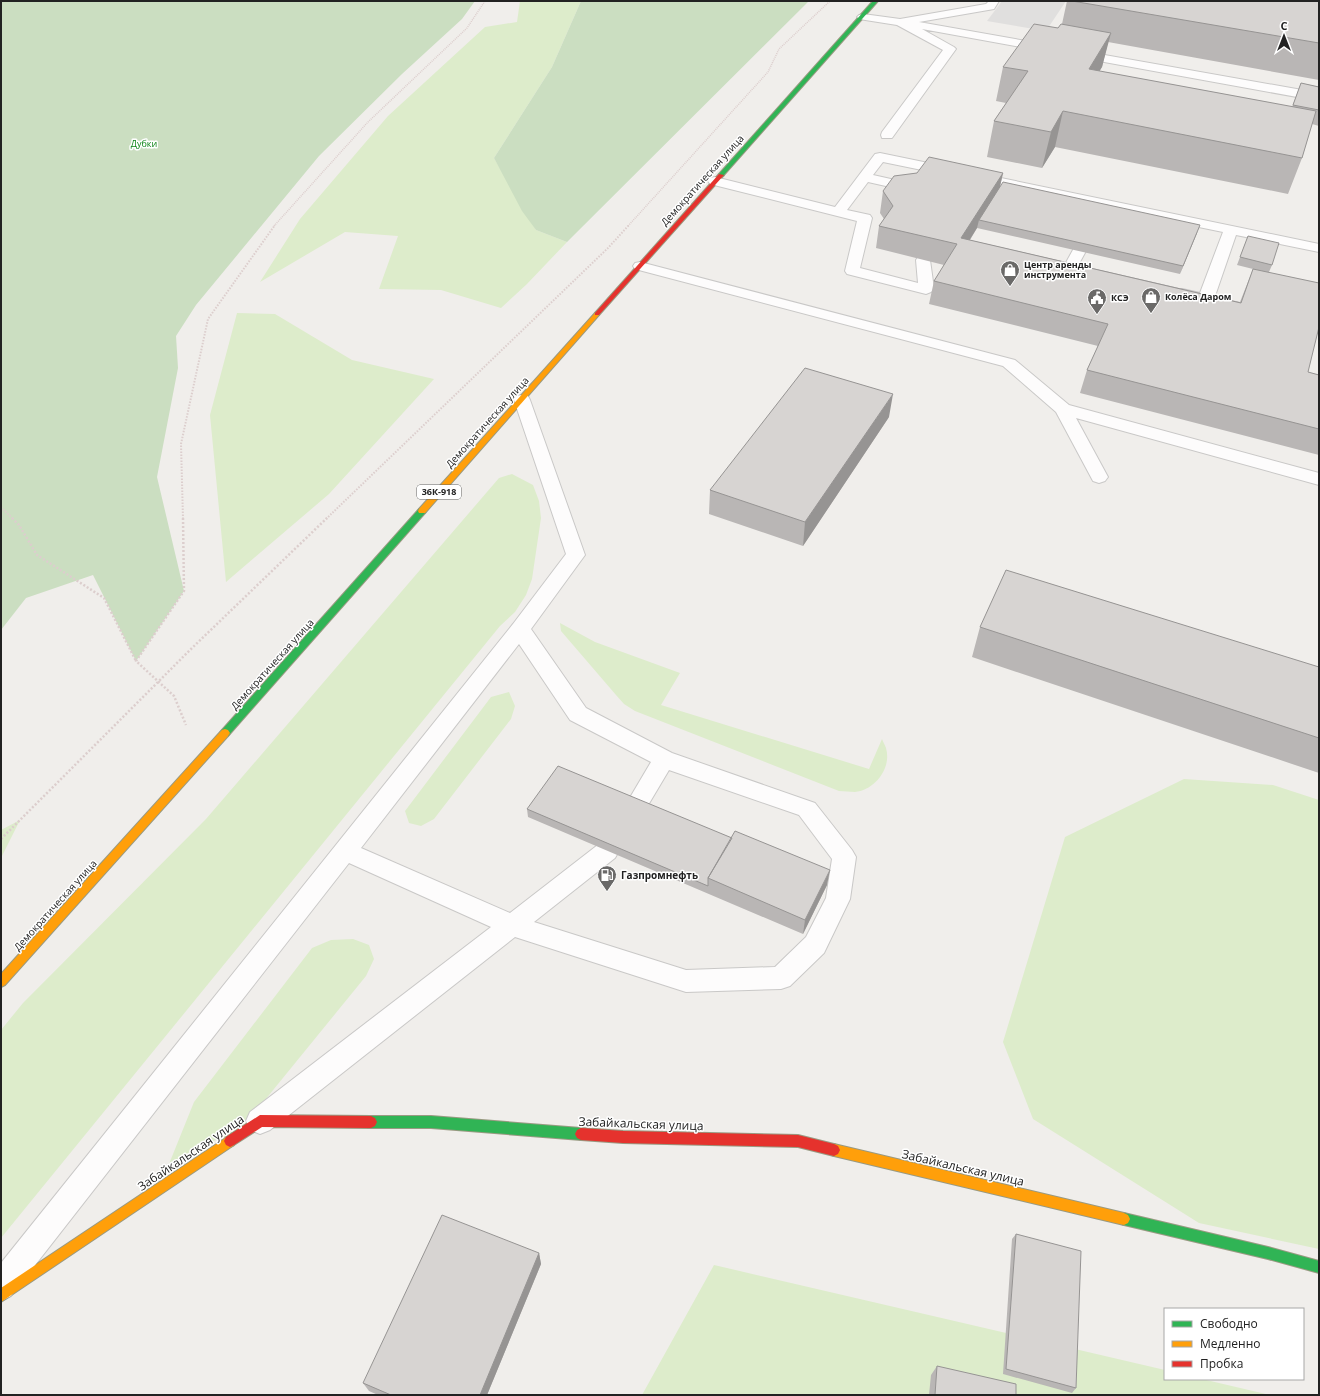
<svg xmlns="http://www.w3.org/2000/svg" width="1320" height="1396" font-family="'Open Sans',sans-serif">
	<style>
		.grass { fill: #ddeccb }
		.forest { fill: #cbdec1 }
		.parking { fill: #e0dfde }
		.lines { fill: none; stroke-linecap: round; stroke-linejoin: round }
		.lane-casing { stroke: #c9c8c7; stroke-width: 2 }
		.fast-casing { stroke: #999a82; stroke-width: 2 }
		.slow-casing { stroke: #999a82; stroke-width: 2 }
		.jam-casing { stroke: #999a82; stroke-width: 2 }
		.path-far2 { stroke: #dccecd; stroke-width: 1.5; stroke-dasharray: 1 1; stroke-linecap: butt }
		.path-far1 { stroke: #dccecd; stroke-width: 2; stroke-dasharray: 1.5 1.5; stroke-linecap: butt }
		.path { stroke: #dccecd; stroke-width: 2.5; stroke-dasharray: 2 2; stroke-linecap: butt }
		.lane { fill: #fdfcfc; fill-rule: evenodd }
		.fast { fill: #30b455; fill-rule: evenodd }
		.slow { fill: #ff9f0a; fill-rule: evenodd }
		.jam { fill: #e5322d; fill-rule: evenodd }
		.wall { fill: #b9b6b5 }
		.shaded-wall { fill: #969493 }
		.building { fill: #d7d4d2; stroke: #969493 }
		.labels { text-anchor: middle; stroke-width: 3; stroke-linejoin: round; paint-order: stroke }
		.far-park-label { font-size: 9px; fill: #0c8416; stroke: #fff }
		.far-poi-label { font-size: 9px; font-weight: bold; fill: #222; stroke: #fff; text-anchor: start }
		.shield { fill: #fff; stroke: #646464; stroke-width: 1 }
		.shield-label { font-size: 9px; font-weight: bold; fill: #222 }
		.street-label { font-size: 10px; fill: #222; stroke: #fff }
		.poi-label { font-size: 10px; font-weight: bold; fill: #222; stroke: #fff; text-anchor: start }
		.near-street-label { font-size: 12px; fill: #222; stroke: #fff }
	</style>
	<rect width="100%" height="100%" fill="#f0eeeb"/>
	<path class="grass" d="M520,1h61l-29,66 -58,91 42,72 31,12 -40,42 -26,24 -60,-18 -62,-1 19,-53 -53,-4 -85,50 40,-63 88,-103 97,-89 32,-5z
		M237,313l38,1 77,46 82,19 -105,115 -103,88 -16,-167z
		M512,474l21,11 6,16 2,17 -9,61 -6,16 -11,17 -15,14 -499,612v-208l22,-27 183,-184 293,-341z
		M560,623l35,19 85,31 -19,32 208,64 13,-30c1,3 3,6 4,9 6,20 -11,42 -31,44 -5,0 -11,-1 -16,-1l-204,-80 -11,-7 -8,-9 -55,-64z
		M509,692l6,14 -4,13 -77,100 -13,7 -12,-3 -4,-12 86,-114z
		M1184,779l89,6 46,15v449l-120,-26 -166,-104 -30,-77 62,-205z
		M20,820l-19,38v-28z
		M353,939l16,6 5,14 -8,17 -127,156 -37,13 -33,19 25,-62 118,-154 19,-8z
		M714,1265l451,105v9h37l68,16h-628z"/>
	<path class="forest" d="M1,1h474l-13,18 -60,55 -83,82 -123,149 -20,31 2,32 -21,109 27,114 -48,70 -43,-86 -67,23 -25,32z
		M581,1h228l-242,241 -31,-12 -14,-19 -28,-53 58,-91z"/>
	<path class="parking" d="M1002,1h64l-20,30 -59,-10z"/>
	<g class="lines">
		<g class="lane-casing">
			<path id="lane" d="M989,1h10l-5,8 -75,13 400,71v8l-397,-72 32,18 2,2 -64,89h-10l-1,-3 1,-3 61,-82 -46,-25 -38,-6 -2,-2 2,-2 4,-1 37,5 86,-15z
				M880,153l439,91v8l-83,-17 -22,64 -3,3 -5,2 -29,-7 -3,-3 3,-3 5,-2 18,4 23,-61 -340,-70 -10,13 49,11 2,3 -2,3 -5,1 -49,-11 -21,28 23,5 2,3 -12,50 58,15 -2,-23 2,-3 5,-1 5,1 2,3 4,29 -3,3 -5,2 -79,-20 -2,-3 12,-50 -147,-37 -2,-3 2,-3 5,-1 120,30 40,-53z
				M1079,247l5,1 2,3 -11,20 -5,1 -5,-1 -2,-3 11,-20z
				M640,262l375,98 54,45 250,68v12l-243,-67 32,59 -3,4 -6,2 -6,-2 -37,-69 -53,-46 -368,-97 -2,-3 2,-3z
				M522,395l6,1 2,4 55,155 -54,74 55,79 86,45 143,50 37,47 4,7 -6,42 -26,54 -34,33 -9,3 -95,3 -171,-55 -245,193 -10,4 -10,-4 -4,-9 4,-9 241,-185 -142,-64 -338,433 -10,5v-38l512,-639 53,-70 -52,-154 2,-4zM519,644l51,76 81,42 -26,44 3,6 8,3 8,-3 25,-42 130,45 33,44 -6,39 -20,39 -31,30 -89,3 -152,-48 81,-64 4,-7 -4,-7 -8,-3 -8,3 -89,69 -149,-65z"/>
		</g>
		<g class="fast-casing">
			<path id="fast" d="M873,1h5l-155,175h-4v-2z
				M422,508l3,1 1,2 -1,2 -197,223h-6l-2,-3 2,-3 197,-221z
				M371,1116h60l150,12 4,2 2,4 -2,4 -4,2 -150,-12h-60l-4,-2 -2,-4 2,-4z
				M1124,1213l144,34 51,14v12l-51,-14 -144,-34 -4,-2 -2,-4 2,-4z"/>
		</g>
		<g class="slow-casing">
			<path id="slow" d="M597,312l2,1v2l-174,198h-6l-1,-2 1,-2 176,-196z
				M225,729l3,1 2,3 -2,3 -223,249 -4,2v-13l221,-244z
				M230,1135l4,2 2,4 -2,4 -233,157v-14z
				M834,1144l290,69 4,2 2,4 -2,4 -4,2 -290,-69 -4,-2 -2,-4 2,-4z"/>
		</g>
		<g class="jam-casing">
			<path id="jam" d="M719,174l5,1 -125,140h-4v-2z
				M260,1115l111,1 4,2 2,4 -2,4 -4,2 -109,-1 -28,18 -4,2 -4,-2 -2,-4 2,-4z
				M581,1128l42,3 175,4 36,9 4,2 2,4 -2,4 -4,2 -36,-9 -175,-4 -42,-3 -4,-2 -2,-4 2,-4z"/>
		</g>
		<path class="path-far2" d="M274,226l94,-104 99,-94 18,-27
			M628,226l140,-154 11,-23 51,-48"/>
		<path class="path-far1" d="M1,507l12,12
			M183,519l-2,-75 27,-125 67,-94
			M326,519l282,-271 21,-23"/>
		<path class="path" d="M12,518l7,7 18,30 67,43 32,63
			M183,518l1,73 -48,70 38,35 12,29
			M1,839l190,-190 136,-131"/>
		<use href="#lane" class="lane"/>
		<use href="#fast" class="fast"/>
		<use href="#slow" class="slow"/>
		<use href="#jam" class="jam"/>
	</g>
	<path class="wall" d="M1067,1h252v79l-211,-38 -6,25 -3,4 193,36 9,-24 18,4v39l-7,-2 -10,34 -14,36 -233,-47 -13,21 -55,-11 7,-36 12,-18 -10,-2 7,-34 55,-39 4,-4z
		M1003,173l-3,14 197,46 -17,41 -203,-46 -7,12 270,62 13,-33 -16,-4 11,-29 24,29 -3,7 39,100 11,3v80l-239,-62 7,-23 11,-24 -169,-42 5,-23 10,-16 -68,-17 3,-22 5,-7 -4,-6 3,-22z
		M889,417l-86,129 -94,-32 1,-24z
		M980,627l339,40v106l-347,-116z
		M527,809l300,76 -24,49 -275,-117z
		M1016,1234l60,154 -4,5 -69,-19 9,-135z
		M539,1253l2,11 -54,131h-109l-9,-4 -6,-8z
		M937,1366l79,29h-87l2,-20z"/>
	<path class="shaded-wall" d="M1111,33l-9,34 -22,37 9,-35z
		M1063,111l-8,36 -13,21 9,-36z
		M1003,173l-5,22 -19,25 -2,8 -20,32 4,-22z
		M1200,225l-3,8 -17,41 3,-8z
		M893,394l-4,23 -86,129 2,-24z
		M830,870l-3,15 -24,49 2,-14z
		M539,1253l2,11 -54,131h-7z"/>
	<path class="building" d="M1072,1h247v42z
		M1034,24l24,4 3,-4 50,9 -22,36 227,42 -14,47 -239,-47 -12,21 -57,-11 34,-50 -25,-4z
		M1301,83l18,4v23l-26,-5z
		M929,157l74,16 -42,65 280,65 12,-34 66,14v44l-11,45 11,3v54l-232,-59 21,-46 -174,-43 23,-37 -78,-18 14,-20 -10,-15 11,-15 23,-3z
		M1003,182l197,43 -17,41 -204,-46z
		M1248,236l31,7 -7,22 -32,-8z
		M805,368l88,26 -88,128 -95,-32z
		M1006,570l313,97v71l-339,-111z
		M558,766l174,72 -24,40v8l-181,-77z
		M735,831l95,39 -25,50 -97,-42z
		M442,1215l97,38 -59,142h-89l-28,-12z
		M1016,1234l65,17 -5,137 -70,-19z
		M937,1366l79,18v11h-81z"/>
	<defs>
		<g id="shop-pin" transform="scale(1)"><path d="M0 17L-7.5 6A9.5 9.5 0 1 1 7.5 6Z" fill="#6a6968" stroke="#fff"/><path d="M-5-2.5h2.3a2.7 3.5 0 0 1 5.4 0H5L5.5 6h-11ZM-1.5-2.5h3a1.5 2.3 0 0 0-3 0Z" fill="#fff"/></g>
		<g id="civic-pin" transform="scale(1)"><path d="M0 17L-7.5 6A9.5 9.5 0 1 1 7.5 6Z" fill="#6a6968" stroke="#fff"/><path d="M-.6-6.5H3V-4.5H.6V-3L4-1V1h2V6H-6V1h2V-1L-.6-3ZM-1.2 2.5V6h2.4V2.5Z" fill="#fff"/></g>
		<g id="fuel-pin" transform="scale(1)"><path d="M0 17L-7.5 6A9.5 9.5 0 1 1 7.5 6Z" fill="#6a6968" stroke="#fff"/><path d="M-5.5-6h7V0h2V4h1.3V-2.5L3-4.5l.8-.8L6-3V5H2.5V1h-1V6h-7ZM-4.2-4.7v3.2H.2V-4.7Z" fill="#fff"/></g>
	</defs>
	<g fill-rule="evenodd">
		<use href="#shop-pin" x="1010" y="270"/>
		<use href="#shop-pin" x="1151" y="297"/>
		<use href="#civic-pin" x="1097" y="298"/>
		<use href="#fuel-pin" x="607" y="875"/>
	</g>
	<g class="labels">
		<g class="far-park-label">
			<text x="144" y="147">Дубки</text>
		</g>
		<g class="far-poi-label">
			<text x="1024" y="268">Центр аренды<tspan x="1024" dy="10">инструмента</tspan></text>
			<text x="1165" y="300">Колёса Даром</text>
			<text x="1111" y="301">КСЭ</text>
		</g>
		<rect class="shield" x="417" y="485" width="44" height="14" rx="3"/>
		<g class="shield-label">
			<text x="439" y="495">36К-918</text>
		</g>
		<g class="street-label">
			<text transform="translate(702 180) rotate(-48)" y="4">Демократическая улица</text>
			<text transform="translate(487 422) rotate(-48)" y="4">Демократическая улица</text>
			<text transform="translate(272 664) rotate(-48)" y="4">Демократическая улица</text>
			<text transform="translate(55 905) rotate(-48)" y="4">Демократическая улица</text>
		</g>
		<g class="poi-label">
			<text x="621" y="879">Газпромнефть</text>
		</g>
		<g class="near-street-label">
			<text transform="translate(641 1124) rotate(2)" y="4">Забайкальская улица</text>
			<text transform="translate(191 1153) rotate(-34)" y="4">Забайкальская улица</text>
			<text transform="translate(963 1168) rotate(13)" y="4">Забайкальская улица</text>
		</g>
	</g>
	<rect width="1320" height="1396" fill="none" stroke="#222222" stroke-width="4"/>
	<rect x="1164" y="1308" width="140" height="72" fill="#ffffff" stroke="#a7a7a7"/>
	<rect x="1172" y="1321" width="20" height="6" fill="#30b455" stroke="#a7a7a7"/>
	<text x="1200" y="1328" font-size="12" fill="#222222">Свободно</text>
	<rect x="1172" y="1341" width="20" height="6" fill="#ff9f0a" stroke="#a7a7a7"/>
	<text x="1200" y="1348" font-size="12" fill="#222222">Медленно</text>
	<rect x="1172" y="1361" width="20" height="6" fill="#e5322d" stroke="#a7a7a7"/>
	<text x="1200" y="1368" font-size="12" fill="#222222">Пробка</text>
	<g transform="translate(1284 36)" stroke="#ffffff" stroke-width="3" paint-order="stroke">
	<path d="M0-3L7 15L0 10L-7 15Z" fill="#222222"/>
	<text y="-6" font-size="11" font-weight="bold" text-anchor="middle" fill="#222222">С</text>
	</g>
</svg>
